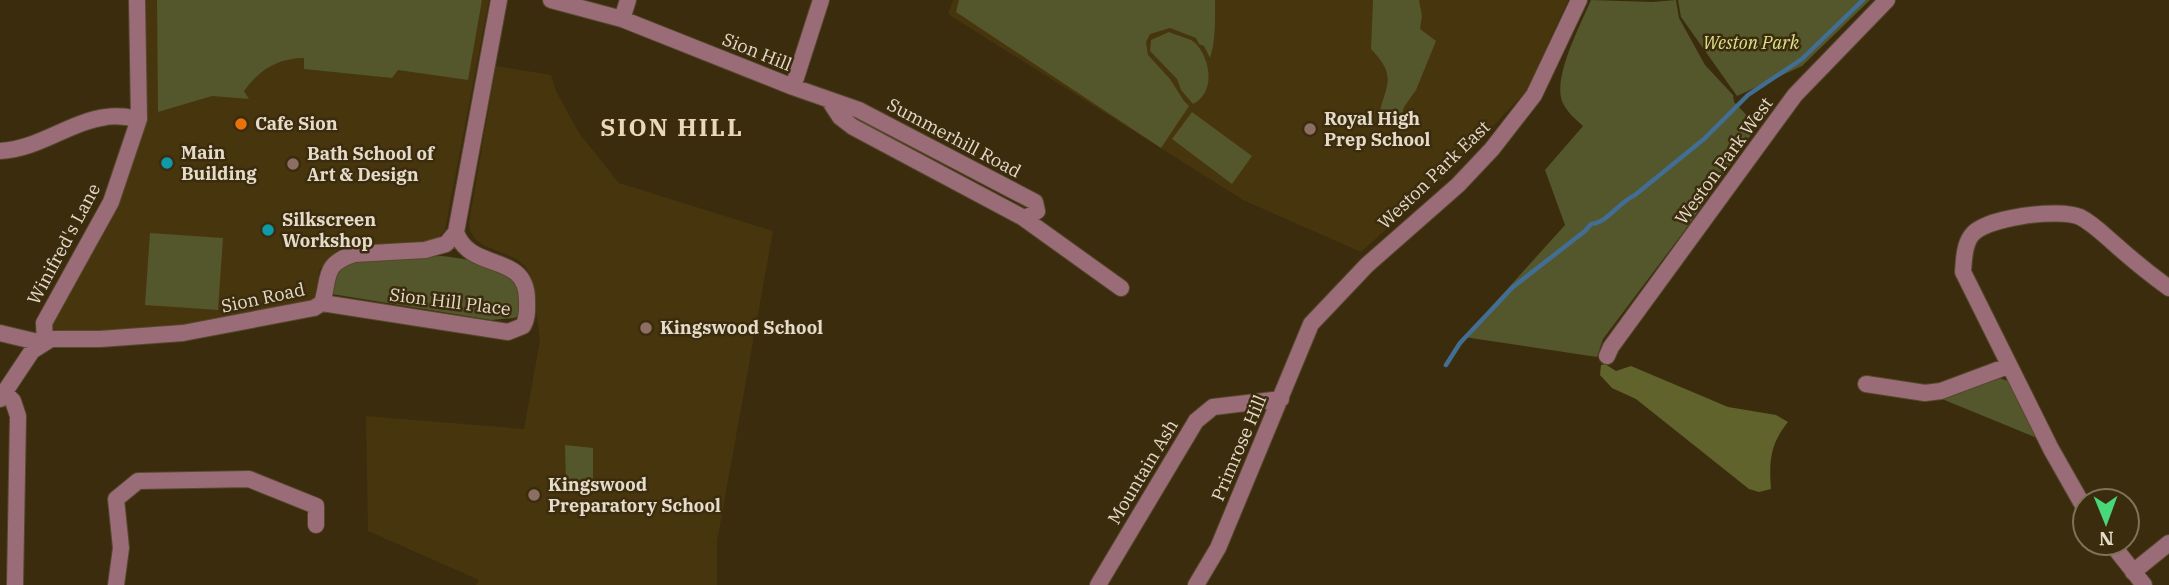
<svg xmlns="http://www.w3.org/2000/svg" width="2169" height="585" font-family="'IBM Plex Serif',serif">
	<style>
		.built { fill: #47350e }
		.green { fill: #54562b }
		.forest { fill: #61632c }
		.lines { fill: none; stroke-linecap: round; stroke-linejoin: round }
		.stream { stroke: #426e94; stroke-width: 4.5 }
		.minor-casing { stroke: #56482c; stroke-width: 18 }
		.minor { stroke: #9a6c78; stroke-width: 16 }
		.food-dot { fill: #e8710a; stroke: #3b2c0e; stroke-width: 2.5 }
		.education-dot { fill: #8d6e63; stroke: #3b2c0e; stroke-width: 2.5 }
		.culture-dot { fill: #0f9aa8; stroke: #3b2c0e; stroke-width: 2.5 }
		.labels { text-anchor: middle; stroke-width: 5; stroke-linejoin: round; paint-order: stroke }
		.park-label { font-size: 18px; font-style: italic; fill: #dee28e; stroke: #3b2c0e }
		.street-label { font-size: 18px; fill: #e5dbca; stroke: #3b2c0e }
		.poi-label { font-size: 18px; font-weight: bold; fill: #e5dbca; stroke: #3b2c0e; text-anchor: start }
		.district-label { font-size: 24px; font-weight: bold; letter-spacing: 2px; fill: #ebd8b6; stroke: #3b2c0e }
	</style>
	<rect width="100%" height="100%" fill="#3b2c0e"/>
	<path class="built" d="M143,0h346l-44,230 -9,10 -91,7 -9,5 -17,18 -2,23 -3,6 -7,3 -112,23 -100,8 -43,-4 -2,-7 94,-208z
		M953,0h615l-41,90 -73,78 -93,84 -118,-52 -295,-186z
		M496,66l55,9 5,16 23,42 40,50 154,48 -56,311v43h-241l3,-5 -111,-49 -2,-115 158,13 16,-88 -8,-62 -6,-12 -9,-8 -32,-13 -9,-6 -6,-9 -1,-9z"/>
	<path class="green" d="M157,0h325l-14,80 -70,-10 -6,8 -88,-9v-11c-26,0 -45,12 -60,33l5,8 -37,-3 -54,16z
		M959,0h256c0,19 1,40 -5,58l-6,-12 -5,-2 -3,-6 -26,-10 -20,6 -4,8 2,13 22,24 14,22 5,5 -28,42 -205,-136z
		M1373,0h46l3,16 -2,13 16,12 -20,49 -12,17 -4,14 -22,-3c8,-34 20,-41 -7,-69z
		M1591,0l61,2 24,-2 3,18 26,47 28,30 1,7 23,24 -72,104 -82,109 -6,18 -133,-20 101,-112 -20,-55 38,-44c-8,-7 -17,-15 -21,-25 -9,-25 19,-77 29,-101z
		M1678,0h192l-68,66 -65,30 -56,-79z
		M1169,32c7,4 19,5 25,10 16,14 23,50 -1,62l-12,-14 -4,-11 -27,-28 1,-11z
		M1192,112l60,44 -20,28 -60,-45z
		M150,233l73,5 -5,72 -73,-5z
		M441,256c21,2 69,9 78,30 4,8 1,20 1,29l-6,3 -23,2 -159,-26 6,-25 19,-10z
		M1999,378l9,3 29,57 -95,-39z
		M565,445l28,3v38h-27z"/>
	<path class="forest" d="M1605,364l11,7 15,-5 97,41 48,8 12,7c-18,22 -19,39 -17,67l-12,3 -10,-3 -113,-90 -24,-11 -12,-13 1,-10z"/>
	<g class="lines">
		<path class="stream" d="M1446,365l14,-22 53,-56 72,-56 6,-7c16,-1 28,-22 44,-29l69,-56 44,-44 54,-36 61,-59"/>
		<g class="minor-casing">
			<path id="minor" d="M551,0l71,19 171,68 66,23 176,92 2,9 -9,6h-6l-169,-90 -13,-10 -11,-17
				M622,19l6,-19
				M793,87l28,-87
				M0,151c39,-2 69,-29 106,-34 11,-2 22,0 33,2
				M1022,217l99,71
				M322,303l186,29 15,-6c5,-8 4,-17 4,-26 0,-49 -57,-27 -71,-68
				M0,333l42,10
				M45,341l-1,-18 67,-121 28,-83 -2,-119
				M1607,356l4,-9 184,-252 92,-95
				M1866,384l59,9 16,-2 67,-25
				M5,393l8,8 5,15 -3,169
				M0,399l32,-48 19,-12h49l83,-6 131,-25 8,-5c8,-25 0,-39 32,-49l71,-4 21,-6 10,-12 43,-232
				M2085,509l-34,-60 -88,-177c1,-12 1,-26 8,-36 13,-19 89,-28 109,-19 14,7 26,20 38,30 17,15 33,28 51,41
				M2111,543l33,42
				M2133,572l36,-29
				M116,585l5,-37 -5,-49 22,-18 111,-2 67,27v19
				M1098,585l98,-164 17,-14 68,-8
				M1196,585l22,-37 93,-224 56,-59 91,-80 34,-36 42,-54 45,-95"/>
		</g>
		<use href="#minor" class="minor"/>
	</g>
	<circle class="food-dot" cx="241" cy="124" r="7"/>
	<g class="education-dot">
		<circle cx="1310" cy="129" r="7"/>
		<circle cx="293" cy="164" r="7"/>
		<circle cx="646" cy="328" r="7"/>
		<circle cx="534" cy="495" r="7"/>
	</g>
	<g class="culture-dot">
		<circle cx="167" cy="163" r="7"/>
		<circle cx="268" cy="230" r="7"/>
	</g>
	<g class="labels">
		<g class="park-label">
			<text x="1751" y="49">Weston Park</text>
		</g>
		<g class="street-label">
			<text transform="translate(757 52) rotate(22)" y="6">Sion Hill</text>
			<text transform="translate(954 138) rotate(28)" y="6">Summerhill Road</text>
			<text transform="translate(1724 161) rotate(-54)" y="6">Weston Park West</text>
			<text transform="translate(1434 175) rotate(-44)" y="6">Weston Park East</text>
			<text transform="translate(64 244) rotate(-62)" y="6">Winifred's Lane</text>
			<text transform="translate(263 298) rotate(-12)" y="6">Sion Road</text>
			<text transform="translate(450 302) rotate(7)" y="6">Sion Hill Place</text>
			<text transform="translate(1239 448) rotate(-67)" y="6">Primrose Hill</text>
			<text transform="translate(1143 472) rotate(-59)" y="6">Mountain Ash</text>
		</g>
		<g class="poi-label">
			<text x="1324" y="125">Royal High<tspan x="1324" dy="21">Prep School</tspan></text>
			<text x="255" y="130">Cafe Sion</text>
			<text x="181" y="159">Main<tspan x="181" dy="21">Building</tspan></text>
			<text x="307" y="160">Bath School of<tspan x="307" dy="21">Art &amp; Design</tspan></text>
			<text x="282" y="226">Silkscreen<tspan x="282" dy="21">Workshop</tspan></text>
			<text x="660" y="334">Kingswood School</text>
			<text x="548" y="491">Kingswood<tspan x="548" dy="21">Preparatory School</tspan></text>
		</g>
		<g class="district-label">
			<text x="672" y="136">SION HILL</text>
		</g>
	</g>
	<g transform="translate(2106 522) rotate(179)"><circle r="33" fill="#3b2c0e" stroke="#7f7259" stroke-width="2"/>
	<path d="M0-5L12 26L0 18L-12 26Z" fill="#48d779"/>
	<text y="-10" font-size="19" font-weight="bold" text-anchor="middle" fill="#e5dbca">N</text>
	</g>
</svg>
